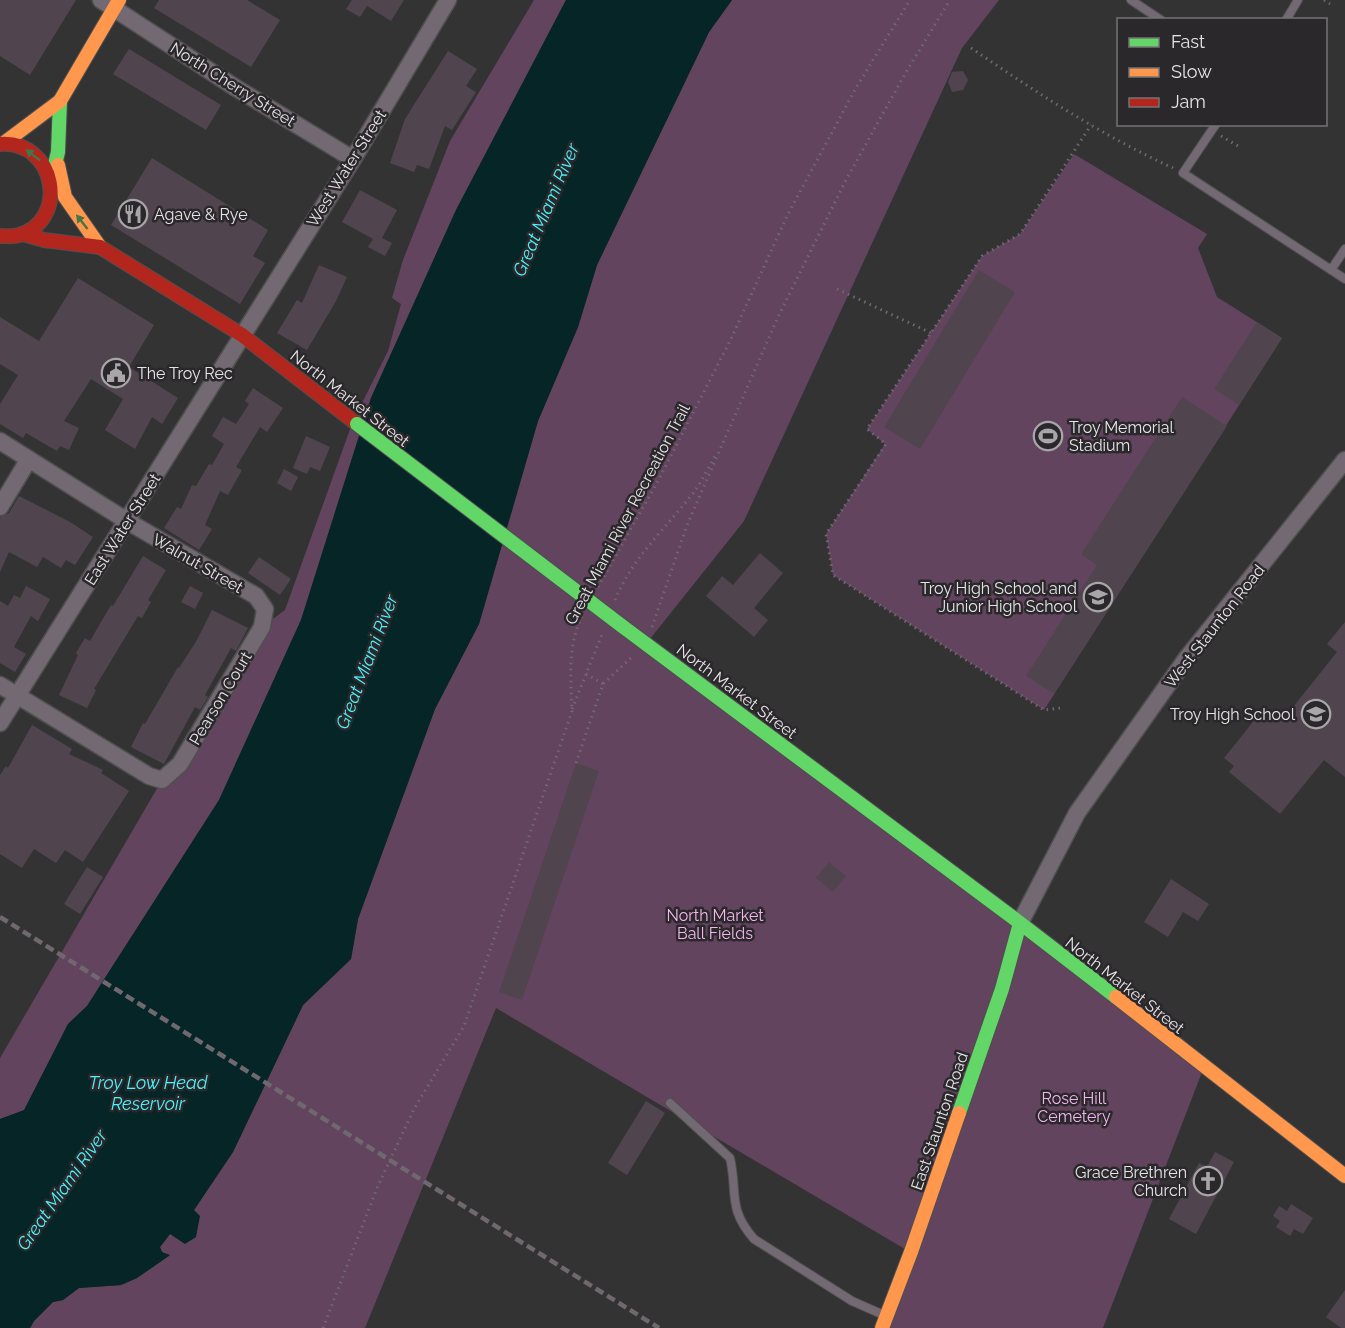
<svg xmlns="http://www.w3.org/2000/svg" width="1345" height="1328" font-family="Raleway,sans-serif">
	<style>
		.green { fill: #62445f }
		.water { fill: #052527 }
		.building { fill: #50454f }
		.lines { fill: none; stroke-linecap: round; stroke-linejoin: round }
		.lane-casing { stroke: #504f50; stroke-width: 10 }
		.street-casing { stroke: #504f50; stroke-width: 19 }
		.fast-casing { stroke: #504f50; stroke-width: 16 }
		.slow-casing { stroke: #504f50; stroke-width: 16 }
		.jam-casing { stroke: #504f50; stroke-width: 16 }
		.path { stroke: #706970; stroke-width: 3; stroke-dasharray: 1.5 4.5; stroke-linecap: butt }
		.lane { stroke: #736972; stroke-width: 8 }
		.street { stroke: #736972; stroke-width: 16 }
		.fast { stroke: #63d668; stroke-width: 14 }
		.slow { stroke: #ff974d; stroke-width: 14 }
		.jam { stroke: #b3261e; stroke-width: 14 }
		.rail { stroke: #6f686e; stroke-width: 4.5; stroke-dasharray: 9 4.5; stroke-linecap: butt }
		.fast-bridge-casing { stroke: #504f50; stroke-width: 16; stroke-linecap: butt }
		.fast-bridge { stroke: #63d668; stroke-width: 14 }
		.oneway { fill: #447646 }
		.labels { text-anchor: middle; stroke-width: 5; stroke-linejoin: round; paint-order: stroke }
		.street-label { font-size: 16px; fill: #e6e4e6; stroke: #2b282b }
		.poi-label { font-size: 16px; fill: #e6e4e6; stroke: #2b282b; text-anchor: start }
		.park-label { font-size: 16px; fill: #f6b4f0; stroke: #2b282b }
		.water-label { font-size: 18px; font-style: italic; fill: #49f4fc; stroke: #2b282b }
	</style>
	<rect width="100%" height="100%" fill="#343334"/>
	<path class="green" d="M534,0h32l-110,210 -85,188 -70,222 -82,180 -132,206 -19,18 -44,87 -24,8v-61l162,-278 100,-153 23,-17 68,-189 35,-70 13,-47 -9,-6 11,-38 47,-119z
		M732,0h267l-37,48 -218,473 -98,123 558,423 -101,261h-221l28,-76 -414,-244 -131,320h-335l4,-7 19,-19 10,-2 16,-12 42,-3 16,-7 32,-22 -7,-4 -2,-5 10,-13 24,-24 39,-58 70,-147 48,-46 7,-40 77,-210 44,-85 59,-203 40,-94 19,-62 112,-233z
		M1074,154l133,80 -9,14 19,49 65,41 -238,372 -211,-135 -7,-41 59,-90 -18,-15 115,-173 38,-22z"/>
	<path class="water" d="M566,0h166l-23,32 -112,233 -19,62 -40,94 -59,203 -44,85 -77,210 -7,40 -48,46 -70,147 -39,58 6,6 -4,21 -11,7 -15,-10 -10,13 2,5 8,3 -33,23 -16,7 -42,3 -16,12 -10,2 -19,19 -4,7h-30v-209l24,-9 44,-86 19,-18 132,-206 82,-180 70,-222 85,-188z"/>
	<path class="building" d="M0,0h76l-46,75 -30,-19z
		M159,0h88l33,20 -29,47 -97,-59z
		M352,0h52l-13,21 -24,-15 -7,11 -14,-8z
		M129,49l92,56 -15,25 -93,-56z
		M448,51l29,18 -11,17 10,6 -24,38 -7,-4 -16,43 -12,-4 -3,7 -24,-9 15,-44z
		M963,71l5,9 -5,10 -11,2 -4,-10 4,-10z
		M152,158l116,72 -15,26 12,7 -25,41 -129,-79z
		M360,190l37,20 -15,28 10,5 -7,13 -17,-9 5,-8 -31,-17z
		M319,265l28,12 -11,24 -29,49 -30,-17 20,-33 5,3z
		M979,270l36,22 -95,157 -36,-22z
		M78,278l76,47 -25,42 49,31 -16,26 -10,-7 -17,32 -30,-19 18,-31 -32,-20 -27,42 15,7 -10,22 -9,-4 -3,5 -31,-18 -3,5 -23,-14v-20l18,-29 -18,-11v-47l39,24z
		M1257,322l25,16 -43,67 -25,-16z
		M253,388l30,20 -16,24 -7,-5 -24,40 6,3 -14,25 -8,-4 -15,34 7,4 -13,21 -35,-22 13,-21 4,2 11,-24 4,1 13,-22 3,1 12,-21 -12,-8 11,-19 13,7 13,-20 -4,-3z
		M1182,397l45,29 -173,268 -28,-18 71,-111 -16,-11z
		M306,436l24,11 -10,24 -10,-4 -3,7 -14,-6z
		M284,469l14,8 -7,14 -14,-8z
		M19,496l51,26 23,15 -18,28 -9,-5 -5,8 -18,-11 -6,10 -28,-15 -9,20v-55l9,-4z
		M760,553l23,20 -29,35 14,12 -14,17 -48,-41 16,-20 11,9z
		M143,556l23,14 -18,30 3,2 -9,16 -4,-2 -44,73 2,1 -9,18 -28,-13 19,-40 -2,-2 9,-15 5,3 21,-36 2,1z
		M259,557l32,22 -11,16 -32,-22z
		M26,586l24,13 -12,22 -7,-5 -17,31 12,7 -11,18 -15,-9v-62l8,5 6,-11 6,3z
		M190,586l13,7 -8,16 -14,-7z
		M212,610l36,18 -12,23 -5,-3 -26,47 3,2 -8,13 -5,-3 -31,57 -33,-17 12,-24 2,1 33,-57 1,1 18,-28z
		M1345,622v155l-21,-17 -44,54 -51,-42 5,-6 -10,-8 41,-51 17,14 55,-69 -10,-8z
		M32,725l40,24 -3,5 34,16 -2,3 28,18 -46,71 -18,-12 -9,13 -22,-14 -12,19 -22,-14v-79l6,-9 2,2z
		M576,763l23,8 -77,229 -23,-8z
		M829,862l17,14 -13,16 -17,-14z
		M87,867l16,10 -23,37 -16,-10z
		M1171,879l38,25 -11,17 -15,-9 -15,25 -24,-15z
		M646,1101l19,12 -38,62 -19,-12z
		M1215,1152l19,10 -38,72 -27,-15 30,-56 8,4z
		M1291,1204l22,14 -10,16 -9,-5 -4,7 -14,-9 4,-6 -7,-5 6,-10 8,5z
		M1345,1290v38h-4l-15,-11z"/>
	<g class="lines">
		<g class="lane-casing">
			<path id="lane" d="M1131,0l30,20
				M1286,20l12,-20
				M1216,124l-33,49 162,106
				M1331,270l14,-21
				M670,1103l60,55c8,35 -3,50 24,81l98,62 34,15"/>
		</g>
		<g class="street-casing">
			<path id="street" d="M101,0l135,88 117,71
				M0,441l127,80 129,75 9,13 -3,18 -82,137 -18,16 -13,-4 -149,-91
				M0,507l29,-48
				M0,723l353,-564 95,-159
				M1020,923l57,-110 109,-154 159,-199"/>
		</g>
		<g class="fast-casing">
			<path id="fast" d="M51,181l7,-29 2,-51
				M622,626l398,297 96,74
				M959,1113l43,-124 18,-66"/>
		</g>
		<g class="slow-casing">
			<path id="slow" d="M4,143l56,-42 59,-101
				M58,165l7,32 35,50
				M1116,997l229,179
				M882,1328l29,-76 48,-139"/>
		</g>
		<g class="jam-casing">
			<path id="jam" d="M0,144c56,-4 70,76 19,91 -6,2 -13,1 -19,1
				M23,234l21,6 56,7 142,88 115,89"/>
		</g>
		<path class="path" d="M1324,0l6,4
			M971,48c65,44 130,87 202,120
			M1221,136l17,10
			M837,289l94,44
			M598,587l61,-108 71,-138 58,-127 69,-128 53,-86
			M615,600c17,-42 51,-72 79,-108 8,-11 14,-24 21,-36
			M652,627l35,-102 91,-208 68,-137 60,-108 44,-72
			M586,674l17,10
			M1060,708l-16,2 -211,-135 -7,-41 60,-90 -19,-15 115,-173 38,-22 71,-109
			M572,709l31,-77
			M576,763l27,-79 30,-28
			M323,1328l54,-140 37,-79 50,-83 108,-315c-1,-31 -5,-66 10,-94"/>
		<use href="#lane" class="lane"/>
		<use href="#street" class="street"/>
		<use href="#fast" class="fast"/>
		<use href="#slow" class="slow"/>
		<use href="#jam" class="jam"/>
		<path class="rail" d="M0,917l659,411"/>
		<g class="fast-bridge-casing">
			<path id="fast-bridge" d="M357,424l265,202"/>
		</g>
		<use href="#fast-bridge" class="fast-bridge"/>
	</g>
	<defs><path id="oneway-solid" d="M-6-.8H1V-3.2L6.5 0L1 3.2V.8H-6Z" transform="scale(1.5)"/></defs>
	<g class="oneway">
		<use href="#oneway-solid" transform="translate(33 155) rotate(-142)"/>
		<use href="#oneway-solid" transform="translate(82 222) rotate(-128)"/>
	</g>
	<defs>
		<g id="restaurant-ring" transform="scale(1.5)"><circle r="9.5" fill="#2b282b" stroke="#a8a6a8" stroke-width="1.5"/><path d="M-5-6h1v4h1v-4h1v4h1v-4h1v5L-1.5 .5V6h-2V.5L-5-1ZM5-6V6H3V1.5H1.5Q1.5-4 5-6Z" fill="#a8a6a8"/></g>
		<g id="civic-ring" transform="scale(1.5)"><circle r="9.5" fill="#2b282b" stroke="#a8a6a8" stroke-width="1.5"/><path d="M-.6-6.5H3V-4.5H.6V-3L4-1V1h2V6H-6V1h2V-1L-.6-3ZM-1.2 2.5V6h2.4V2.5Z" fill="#a8a6a8"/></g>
		<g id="stadium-ring" transform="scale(1.5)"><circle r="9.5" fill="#2b282b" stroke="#a8a6a8" stroke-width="1.5"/><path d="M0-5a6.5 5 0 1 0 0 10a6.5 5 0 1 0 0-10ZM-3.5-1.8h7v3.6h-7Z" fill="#a8a6a8"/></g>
		<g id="school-ring" transform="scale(1.5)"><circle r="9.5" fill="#2b282b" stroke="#a8a6a8" stroke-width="1.5"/><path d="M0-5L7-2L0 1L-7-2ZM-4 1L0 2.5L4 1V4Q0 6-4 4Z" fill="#a8a6a8"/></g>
		<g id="church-ring" transform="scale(1.5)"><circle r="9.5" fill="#2b282b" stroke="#a8a6a8" stroke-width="1.5"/><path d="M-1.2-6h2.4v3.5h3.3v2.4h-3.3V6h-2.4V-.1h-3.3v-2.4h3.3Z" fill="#a8a6a8"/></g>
	</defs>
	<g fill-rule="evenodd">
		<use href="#restaurant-ring" x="133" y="214"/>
		<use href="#civic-ring" x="116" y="373"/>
		<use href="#stadium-ring" x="1048" y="436"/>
		<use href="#school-ring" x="1098" y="597"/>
		<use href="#school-ring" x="1316" y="714"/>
		<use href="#church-ring" x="1208" y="1181"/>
	</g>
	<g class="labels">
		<g class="street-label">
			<text transform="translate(233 84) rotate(32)" y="6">North Cherry Street</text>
			<text transform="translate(346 168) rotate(-58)" y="6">West Water Street</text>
			<text transform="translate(350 398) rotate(38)" y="6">North Market Street</text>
			<text transform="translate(627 514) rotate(-62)" y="6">Great Miami River Recreation Trail</text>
			<text transform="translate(122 529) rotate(-58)" y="6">East Water Street</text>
			<text transform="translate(198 563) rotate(30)" y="6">Walnut Street</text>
			<text transform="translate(1214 626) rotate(-52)" y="6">West Staunton Road</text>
			<text transform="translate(737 691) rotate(37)" y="6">North Market Street</text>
			<text transform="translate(220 698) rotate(-59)" y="6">Pearson Court</text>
			<text transform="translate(1125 985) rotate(38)" y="6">North Market Street</text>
			<text transform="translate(939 1121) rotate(-71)" y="6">East Staunton Road</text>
		</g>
		<g class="poi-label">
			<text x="154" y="220">Agave &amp; Rye</text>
			<text x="137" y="379">The Troy Rec</text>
			<text x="1069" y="433">Troy Memorial<tspan x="1069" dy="18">Stadium</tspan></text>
			<text x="1077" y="594" text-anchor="end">Troy High School and<tspan x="1077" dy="18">Junior High School</tspan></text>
			<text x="1295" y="720" text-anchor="end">Troy High School</text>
			<text x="1187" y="1178" text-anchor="end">Grace Brethren<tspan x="1187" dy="18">Church</tspan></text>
		</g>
		<g class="park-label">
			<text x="715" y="921">North Market<tspan x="715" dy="18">Ball Fields</tspan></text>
			<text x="1074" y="1104">Rose Hill<tspan x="1074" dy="18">Cemetery</tspan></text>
		</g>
		<g class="water-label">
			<text transform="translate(546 210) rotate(-67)" y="6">Great Miami River</text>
			<text transform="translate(367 662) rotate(-69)" y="6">Great Miami River</text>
			<text x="148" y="1089">Troy Low Head<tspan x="148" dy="21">Reservoir</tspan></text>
			<text transform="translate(62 1190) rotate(-55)" y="6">Great Miami River</text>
		</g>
	</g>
	<rect x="1117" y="18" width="210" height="108" fill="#2b282b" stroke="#767376" stroke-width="1.5"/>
	<rect x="1129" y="38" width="30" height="9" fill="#63d668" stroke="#767376" stroke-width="1.5"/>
	<text x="1171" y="48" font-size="18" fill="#e6e4e6">Fast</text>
	<rect x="1129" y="68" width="30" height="9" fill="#ff974d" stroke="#767376" stroke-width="1.5"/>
	<text x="1171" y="78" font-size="18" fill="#e6e4e6">Slow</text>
	<rect x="1129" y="98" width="30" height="9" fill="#b3261e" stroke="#767376" stroke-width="1.5"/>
	<text x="1171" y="108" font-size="18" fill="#e6e4e6">Jam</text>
</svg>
